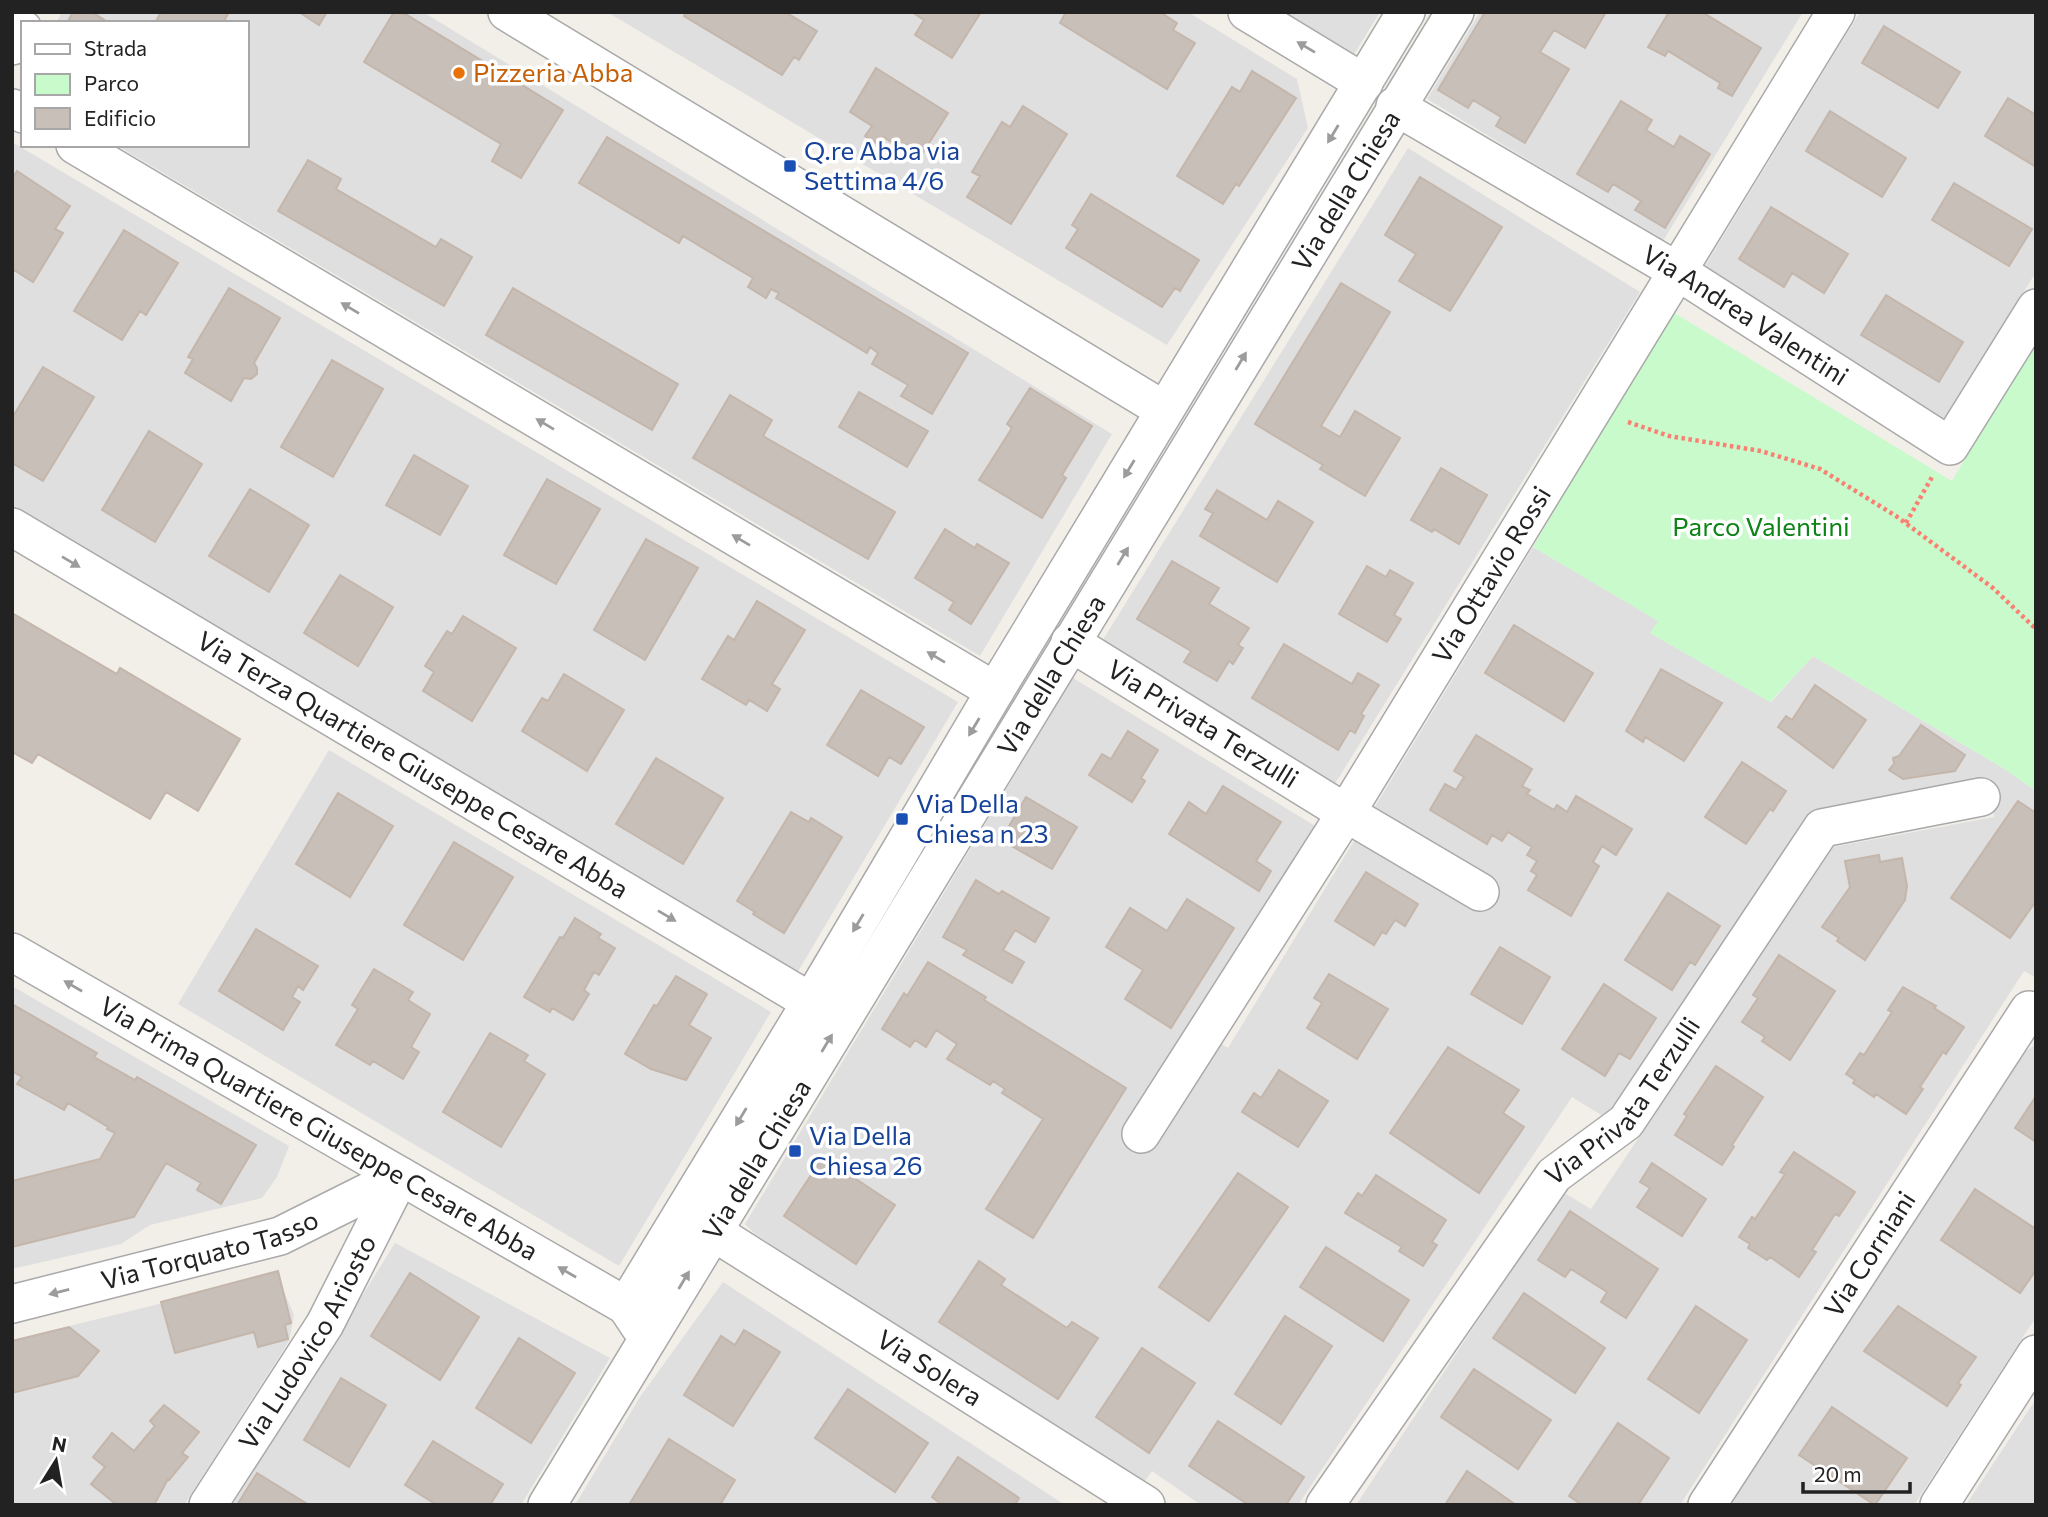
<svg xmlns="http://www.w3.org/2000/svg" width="2048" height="1517" font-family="Commissioner,sans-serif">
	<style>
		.residential { fill: #e0dfdf }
		.park { fill: #c8facc }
		.building { fill: #c7bfb8; stroke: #c4b6ab; stroke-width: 2 }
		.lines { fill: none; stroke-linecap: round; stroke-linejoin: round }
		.street-casing { stroke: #a9a9a9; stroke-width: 40 }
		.path { stroke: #fa8072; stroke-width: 4.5; stroke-dasharray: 3.5 3.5; stroke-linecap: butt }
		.street { stroke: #fff; stroke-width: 37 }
		.oneway { fill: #9c9c9c }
		.food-dot { fill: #e8710a; stroke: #fff; stroke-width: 2.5 }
		.transit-dot { fill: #1a4fb4; stroke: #fff; stroke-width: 2.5 }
		.labels { text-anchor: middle; stroke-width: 7; stroke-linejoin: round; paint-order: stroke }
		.food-label { font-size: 26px; fill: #c56008; stroke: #fff; text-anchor: start }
		.transit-label { font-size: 26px; fill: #164399; stroke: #fff; text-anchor: start }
		.street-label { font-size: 26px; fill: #222; stroke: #fff }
		.park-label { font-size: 26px; fill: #0c8416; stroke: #fff }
	</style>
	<rect width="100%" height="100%" fill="#f2efe9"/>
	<path class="residential" d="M62,12h361l689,422 -132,222 -864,-511h131v-122h-191z
		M607,12h581l109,67 11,49 -141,217z
		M1281,12h99l-27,44z
		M1480,12h323l-140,229 -236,-142z
		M1860,12h176v260l-96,156 -243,-149z
		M12,142l946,560 -161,271 -785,-464z
		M1408,148l232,144 -307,495 -232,-144z
		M1533,547l126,74 -9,12 121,69 42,-46 190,112 33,23v187l-12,-7 -344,534h-324l207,-313 28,17 242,-362 161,-30 -4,-33 -180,33 -204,301 -34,-21 -274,408h-97l-49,-34 -10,14 -387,-251 -10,-10 328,-546 247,151 -107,210 15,9z
		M329,750l442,262 -152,254 -441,-262z
		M12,986l277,160 -12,31 -15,21 -112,27 -29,19 -109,25z
		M2036,1044v273l-122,188h-185l294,-452z
		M395,1243l215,115 -89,147h-289z
		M277,1275l17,40 -5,26 -105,164h-172v-165z
		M723,1282l342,223h-490l65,-108z
		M2036,1399v106h-70l29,-44z"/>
	<path class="park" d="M1671,311l281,170 84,-143v453l-33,-23 -190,-112 -43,46 -120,-69 8,-12 -125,-74z"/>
	<path class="building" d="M73,12h19l17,11h-42z
		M161,12h68l-6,11h-68z
		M299,12h28l-8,13z
		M394,12h8l161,98 -42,68 -29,-17 9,-17 -137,-82z
		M686,12h99l32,19 -18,29 -5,-3 -12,18 -98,-59z
		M912,12h69l-29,46 -37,-23 9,-15z
		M1066,12h94l17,11 -4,7 22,13 -28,46 -107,-66z
		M1485,12h121l-21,36 -31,-18 -14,22 29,17 -44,74 -29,-17 5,-9 -28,-17 -5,8 -30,-18z
		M1669,12h33l59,36 -29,48 -14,-8 2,-5 -52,-32 -3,5 -17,-9z
		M1884,26l76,46 -22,36 -76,-45z
		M876,68l72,45 -29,46 -36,-22 -5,7 -13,-8 7,-10 -22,-14z
		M1252,71l44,27 -57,88 -3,-2 -13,20 -46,-28 55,-89 8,5z
		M2008,98l28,17v52l-51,-31z
		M1621,101l31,19 -6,10 28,17 6,-11 30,18 -45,74 -30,-18 6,-9 -28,-17 -5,8 -31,-18z
		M1023,106l44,28 -56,90 -44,-27 13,-21 -8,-4 30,-50 8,5z
		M1830,111l76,47 -24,39 -76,-46z
		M607,137l361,216 -36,61 -31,-18 7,-11 -36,-21 6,-11 -8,-6 -3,6 -91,-55 3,-5 -8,-4 -5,9 -18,-11 5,-9 -70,-42 -4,7 -100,-60z
		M308,160l33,19 -5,10 100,58 5,-8 31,18 -28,49 -166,-95z
		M17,171l53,35 -15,23 8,4 -30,49 -19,-12 -2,3v-94z
		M1420,177l82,50 -52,84 -51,-30 17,-27 -31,-19z
		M1954,183l78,46 -23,37 -77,-46z
		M1091,194l108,66 -19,31 -5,-3 -13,19 -96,-59 12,-19 -6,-4z
		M1771,207l77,47 -24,39 -32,-20 -8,14 -45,-28z
		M124,230l54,33 -32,52 -6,-4 -18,29 -48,-29z
		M1341,283l49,29 -69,114 19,11 15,-26 45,27 -35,58 -45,-27 3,-4 -68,-41z
		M229,288l51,30 -26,45 3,5v6l-6,5 -7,-1 -13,23 -46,-28 8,-14 -5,-2z
		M513,288l165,96 -26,46 -166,-95z
		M1886,295l77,47 -24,40 -78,-47z
		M332,360l51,29 -50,88 -52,-30z
		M43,367l51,30 -51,84 -31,-18v-45z
		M1030,388l62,38 -30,49 4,3 -24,40 -63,-38 33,-52 -5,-4z
		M859,392l69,39 -21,36 -68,-40z
		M730,395l42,25 -9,16 132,76 -27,47 -175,-101z
		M149,431l53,33 -47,78 -53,-32z
		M414,455l54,31 -28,49 -54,-30z
		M1441,468l46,27 -28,49 -25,-15 -2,3 -21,-12z
		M547,479l53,30 -44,75 -52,-29z
		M250,489l59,36 -40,67 -60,-36z
		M1217,490l50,30 11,-19 35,21 -36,60 -77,-46 13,-23 -8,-4z
		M945,529l30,19 2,-4 32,19 -38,61 -22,-14 5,-8 -39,-24z
		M646,539l52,29 -53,92 -51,-30z
		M1172,561l47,27 -10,16 40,24 -11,17 5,3 -10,16 -4,-3 -12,20 -33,-19 7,-11 -54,-32z
		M1367,566l19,11 4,-7 23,13 -19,32 7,4 -14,23 -48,-28z
		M340,575l53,32 -35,59 -54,-33z
		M757,601l48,29 -33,54 8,5 -13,22 -18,-11 -3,5 -44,-26 26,-43 6,4z
		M12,613l105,61 3,-6 120,71 -42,72 -32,-19 -16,27 -112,-65 -6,9 -20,-11z
		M463,616l53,32 -44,73 -49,-30 11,-19 -9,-6 22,-35 5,3z
		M1514,625l79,48 -29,48 -79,-48z
		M1284,644l68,40 6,-11 21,12 -18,29 3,2 -9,17 -5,-3 -12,20 -86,-52z
		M1661,669l61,34 -38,58 -39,-24 -2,5 -17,-11z
		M564,674l60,36 -37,61 -65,-40 20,-33 6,3z
		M1815,685l51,35 -33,48 -55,-41 8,-11 6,4z
		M861,690l63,37 -23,37 -12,-7 -11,19 -51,-31z
		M1921,725l44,30 -10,16 -52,8 -14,-9 5,-6 -1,-6 6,-2z
		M1128,731l30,19 -17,28 4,3 -13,21 -43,-27 13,-21 9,5z
		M1476,735l56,34 -10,17 8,4 -3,4 27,16 3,-5 10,7 9,-16 56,33 -16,26 -14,-9 -9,16 6,4 -28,50 -43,-26 9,-15 -6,-4 6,-10 -10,-6 5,-8 -24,-15 -6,9 -10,-6 -5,9 -57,-34 15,-26 11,6 8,-13 -10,-6z
		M656,758l67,40 -40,66 -67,-40z
		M1742,762l44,29 -13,20 -3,-2 -24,35 -41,-27z
		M1223,786l58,36 -25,39 15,10 -12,20 -90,-57 20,-32 17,12z
		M338,793l55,33 -43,71 -54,-33z
		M1026,797l51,30 -25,42 -51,-29z
		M2018,801l18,12v88l-26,37 -59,-40z
		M791,812l18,10 2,-4 31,19 -58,96 -31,-19 2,-2 -18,-11z
		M454,842l59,35 -50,83 -59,-35z
		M1879,855l1,7 22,-4 5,28 -2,14 -40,60 -28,-19 2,-3 -17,-11 28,-40 -5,-26z
		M1366,872l52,32 -13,22 -10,-6 -9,14 -4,-2 -8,13 -39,-24z
		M976,880l23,14 3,-3 47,27 -14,24 -20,-12 -12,20 21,12 -12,21 -49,-28 4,-5 -24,-13z
		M1668,893l52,33 -25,39 -5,-3 -18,28 -47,-30z
		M1187,899l47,29 -63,100 -46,-29 18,-29 -37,-23 24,-39 37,23z
		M575,918l26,16 -3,4 17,10 -16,27 -5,-3 -10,18 5,4 -16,26 -21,-12 -2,4 -26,-15 36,-60 3,1z
		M256,929l62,37 -15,24 -5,-4 -6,11 8,5 -17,28 -64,-39z
		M1500,947l50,30 -28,47 -51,-30z
		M1779,955l56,36 -45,69 -28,-19 3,-4 -23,-15 16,-24 -5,-3z
		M928,962l58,35 -2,3 142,88 -93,150 -47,-29 57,-90 -41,-26 3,-4 -12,-8 -3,4 -43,-26 10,-15 -21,-14 -10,17 -11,-7 -5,7 -28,-18 22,-36 3,3z
		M374,969l39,23 -5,8 22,14 -19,33 8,5 -16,27 -30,-18 -3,4 -34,-20 22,-36 -6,-4z
		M1329,974l59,35 -31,50 -50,-31 15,-25 -8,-5z
		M676,976l31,18 -18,31 22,13 -25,42 -35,-11 -26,-15 29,-49 3,1z
		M1604,984l52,34 -26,41 -11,-6 -14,23 -43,-27z
		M1903,987l33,19 -2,2 30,19 -18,27 -3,-2 -23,35 3,2 -17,25 -30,-20 -2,3 -21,-14 2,-3 -9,-6 14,-21 4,2 28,-43 -4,-2z
		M12,1004l85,49 -3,4 41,23 2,-3 119,68 -35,59 -24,-14 4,-7 -35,-20 -32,54 -122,30v-66l88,-22 15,-26 -8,-4 1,-2 -40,-24 -4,7 -47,-26 5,-7 -10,-6z
		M490,1033l38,22 -4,6 21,13 -44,73 -58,-35z
		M1448,1047l71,43 -16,23 21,14 -45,66 -89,-60z
		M1716,1066l47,31 -31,48 2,2 -12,18 -47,-30 12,-19 -3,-2z
		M1279,1070l49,31 -30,46 -56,-35 12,-19 7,5z
		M2036,1096v46l-21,-14z
		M1794,1152l61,40 -16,24 -4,-2 -23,36 4,2 -17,25 -29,-20 -3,3 -19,-12 2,-4 -11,-7 13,-20 3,2 30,-45 -5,-2z
		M823,1157l72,48 -39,59 -72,-48z
		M1652,1163l54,36 -24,37 -45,-29 13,-19 -10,-6z
		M1238,1173l50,34 -79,114 -50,-34z
		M1376,1175l70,45 -14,22 5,3 -14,21 -24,-15 3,-4 -57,-34 13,-20 4,3z
		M1975,1189l61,40v41l-16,23 -79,-53z
		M1570,1211l88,58 -32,49 -25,-16 6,-10 -36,-23 -6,8 -27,-17z
		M1326,1247l83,53 -26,41 -83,-54z
		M979,1261l26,18 -4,6 66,43 5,-6 26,16 -40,61 -119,-77z
		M278,1271l13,52 -6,2 3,14 -30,8 -4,-15 -79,21 -14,-51z
		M410,1273l69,44 -39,63 -69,-44z
		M1524,1293l81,55 -30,45 -82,-55z
		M1696,1306l51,34 -48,73 -51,-34z
		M1898,1306l78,51 -18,26 3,2 -14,21 -83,-55z
		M1285,1316l47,30 -51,78 -46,-30z
		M69,1327l30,24 -21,25 -66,17v-52z
		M744,1330l36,22 -47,74 -49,-31 37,-59 14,9z
		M519,1338l56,35 -44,70 -55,-35z
		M1142,1348l53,35 -46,70 -53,-36z
		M1474,1369l77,51 -33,49 -77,-52z
		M341,1378l45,27 -37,62 -45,-27z
		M848,1389l80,54 -33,49 -80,-54z
		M164,1405l35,27 -17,21 6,4 -19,23 -1,-1 -14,26h-37l-26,-21 14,-17 -12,-10 19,-24 22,18 21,-25 -5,-5z
		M1832,1407l75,51 -32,47 -76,-50z
		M1218,1421l86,56 -18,28h-37l-60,-39z
		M1618,1423l51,35 -31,47h-56l-13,-9z
		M669,1439l66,41 -15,25h-91z
		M433,1441l70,43 -13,21h-53l-32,-20z
		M958,1457l61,41 -4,7h-73l-10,-8z
		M1467,1471l22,15 27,19h-71z
		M257,1473l52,32h-72z"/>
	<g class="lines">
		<g class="street-casing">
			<g id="street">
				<path d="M507,12l657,398"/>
				<path d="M1247,12l117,71"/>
				<path d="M12,46l11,-17"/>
				<path id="s1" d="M1395,106l282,165 273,175 86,-138"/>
				<path d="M12,108l11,6"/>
				<path d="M75,145l920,546"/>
				<path id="s2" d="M12,527l799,475"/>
				<path id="s3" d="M1070,642l276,171 134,79"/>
				<path id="s4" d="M12,952l614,354 14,21"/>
				<path id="s5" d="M1141,1134l205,-321 490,-801"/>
				<path id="s6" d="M712,1231l434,274"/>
				<path id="s7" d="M12,1304l268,-68 120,-60"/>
				<path d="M626,1306l185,-304 184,-311 411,-679"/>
				<path id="s8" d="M208,1505l117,-181 75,-148"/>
				<path id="s9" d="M547,1505l908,-1493"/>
				<path id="s10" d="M1325,1505l229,-330 72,-53 196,-294 159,-31"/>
				<path id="s11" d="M1707,1505l322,-495 7,4"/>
				<path d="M1939,1505l97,-151"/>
			</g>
		</g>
		<path class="path" d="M1628,422l41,14 92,15 59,18 76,47 97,72 43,41
			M1906,523l26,-46"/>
		<use href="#street" class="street"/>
	</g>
	<defs><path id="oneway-solid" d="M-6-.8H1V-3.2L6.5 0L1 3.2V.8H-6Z" transform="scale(1.75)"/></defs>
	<g class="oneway">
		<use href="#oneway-solid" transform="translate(1306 47) rotate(-149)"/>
		<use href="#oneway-solid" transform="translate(1333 134) rotate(121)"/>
		<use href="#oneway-solid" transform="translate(350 308) rotate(-149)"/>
		<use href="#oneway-solid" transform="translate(1241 361) rotate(-59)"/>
		<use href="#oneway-solid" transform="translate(545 424) rotate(-149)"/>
		<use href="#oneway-solid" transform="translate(1129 469) rotate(121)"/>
		<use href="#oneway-solid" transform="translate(741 540) rotate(-149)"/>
		<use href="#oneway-solid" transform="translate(1123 556) rotate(-59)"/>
		<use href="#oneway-solid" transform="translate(71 562) rotate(31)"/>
		<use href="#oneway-solid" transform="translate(936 657) rotate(-149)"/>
		<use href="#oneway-solid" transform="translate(974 727) rotate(121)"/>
		<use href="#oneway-solid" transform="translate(667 916) rotate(31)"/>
		<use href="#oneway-solid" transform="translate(858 923) rotate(121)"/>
		<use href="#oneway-solid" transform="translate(73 986) rotate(-150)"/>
		<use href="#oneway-solid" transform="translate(827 1043) rotate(-59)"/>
		<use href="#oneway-solid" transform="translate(741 1117) rotate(121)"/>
		<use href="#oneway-solid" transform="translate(567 1272) rotate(-150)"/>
		<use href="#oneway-solid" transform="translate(684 1280) rotate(-59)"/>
		<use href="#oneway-solid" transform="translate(59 1292) rotate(166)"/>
	</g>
	<circle class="food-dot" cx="459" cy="73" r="7"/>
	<g class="transit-dot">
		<rect x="783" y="159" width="14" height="14" rx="3.5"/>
		<rect x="895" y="812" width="14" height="14" rx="3.5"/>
		<rect x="788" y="1144" width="14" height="14" rx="3.5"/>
	</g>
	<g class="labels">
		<g class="food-label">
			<text x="473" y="82">Pizzeria Abba</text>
		</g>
		<g class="transit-label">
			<text x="804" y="160">Q.re Abba via<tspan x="804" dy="30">Settima 4/6</tspan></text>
			<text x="916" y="813">Via Della<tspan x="916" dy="30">Chiesa n 23</tspan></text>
			<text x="809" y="1145">Via Della<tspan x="809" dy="30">Chiesa 26</tspan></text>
		</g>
		<g class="street-label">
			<text dy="9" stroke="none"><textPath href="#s9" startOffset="1538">Via della Chiesa</textPath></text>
			<text dy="9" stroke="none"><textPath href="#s1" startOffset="408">Via Andrea Valentini</textPath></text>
			<text dy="9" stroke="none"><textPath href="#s5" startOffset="660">Via Ottavio Rossi</textPath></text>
			<text dy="9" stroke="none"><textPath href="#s9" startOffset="971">Via della Chiesa</textPath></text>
			<text dy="9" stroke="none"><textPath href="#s3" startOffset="156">Via Privata Terzulli</textPath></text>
			<text dy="9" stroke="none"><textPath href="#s2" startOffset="466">Via Terza Quartiere Giuseppe Cesare Abba</textPath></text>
			<text dy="9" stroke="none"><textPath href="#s10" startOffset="504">Via Privata Terzulli</textPath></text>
			<text dy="9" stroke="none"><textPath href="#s4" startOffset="354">Via Prima Quartiere Giuseppe Cesare Abba</textPath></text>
			<text dy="9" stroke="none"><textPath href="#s9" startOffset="404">Via della Chiesa</textPath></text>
			<text dy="9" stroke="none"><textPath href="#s7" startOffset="205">Via Torquato Tasso</textPath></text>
			<text dy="9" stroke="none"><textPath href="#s11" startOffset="299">Via Corniani</textPath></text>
			<text dy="9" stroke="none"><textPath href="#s8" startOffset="191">Via Ludovico Ariosto</textPath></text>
			<text dy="9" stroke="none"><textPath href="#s6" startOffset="257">Via Solera</textPath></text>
		</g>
		<g class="park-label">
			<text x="1761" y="536">Parco Valentini</text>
		</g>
	</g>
	<rect width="2048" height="1517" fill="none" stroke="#222222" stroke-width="28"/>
	<rect x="21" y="21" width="228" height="126" fill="#ffffff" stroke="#a7a7a7" stroke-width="2"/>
	<rect x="35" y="44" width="35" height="10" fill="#ffffff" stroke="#a7a7a7" stroke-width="2"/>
	<text x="84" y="56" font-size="21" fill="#222222">Strada</text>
	<rect x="35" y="74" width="35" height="21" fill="#c8facc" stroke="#a7a7a7" stroke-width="2"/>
	<text x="84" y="91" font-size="21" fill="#222222">Parco</text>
	<rect x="35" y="108" width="35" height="21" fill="#c7bfb8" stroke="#a7a7a7" stroke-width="2"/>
	<text x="84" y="126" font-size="21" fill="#222222">Edificio</text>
	<g transform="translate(56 1461) rotate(11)" stroke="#ffffff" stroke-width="5" paint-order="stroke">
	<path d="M0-5L12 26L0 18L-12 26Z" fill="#222222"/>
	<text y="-10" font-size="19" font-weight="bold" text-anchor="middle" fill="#222222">N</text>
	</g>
	<path d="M1803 1482v10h107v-10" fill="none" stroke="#222222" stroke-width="3.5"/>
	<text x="1814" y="1482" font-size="21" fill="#222222" stroke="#ffffff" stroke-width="5" paint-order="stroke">20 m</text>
</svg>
